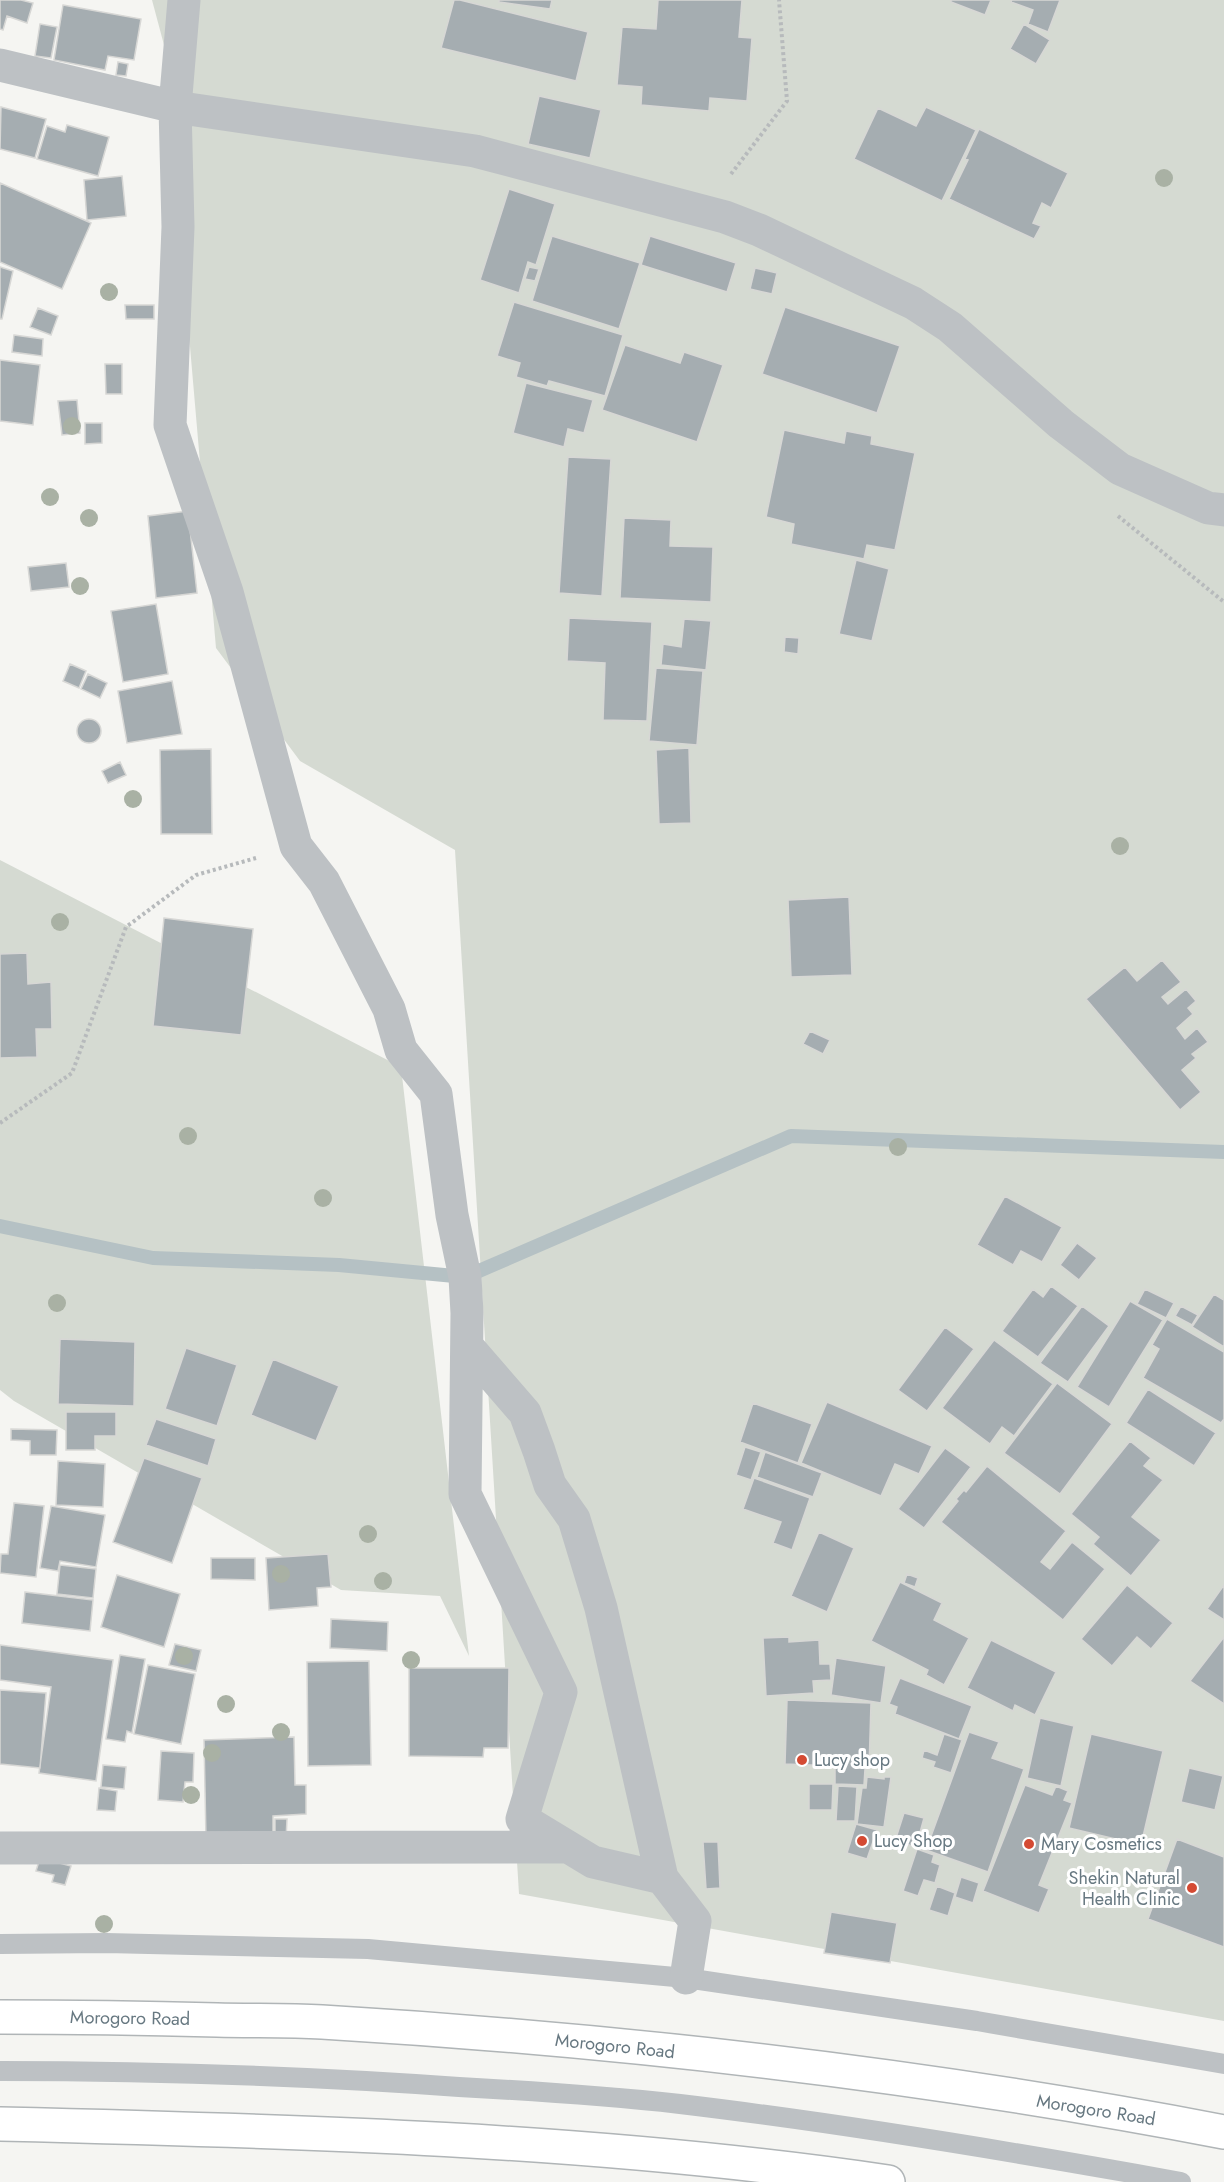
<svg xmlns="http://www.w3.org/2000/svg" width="1224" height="2182" font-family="Jost,sans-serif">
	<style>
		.green { fill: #d5dad2 }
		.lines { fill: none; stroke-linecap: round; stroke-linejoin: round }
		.stream { stroke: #b5c1c4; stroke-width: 14 }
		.building { fill: #a5adb1; stroke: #d7d7d5; stroke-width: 1.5 }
		.trunk-casing { stroke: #b0b5b7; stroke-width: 36 }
		.path { stroke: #b7babc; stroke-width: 4; stroke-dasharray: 3 3; stroke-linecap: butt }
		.service { stroke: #bdc1c4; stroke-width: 20 }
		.minor { stroke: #bdc1c4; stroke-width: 33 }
		.trunk { stroke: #fff; stroke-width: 33 }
		.tree { fill: #a9b1a4 }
		.poi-dot { fill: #d44a33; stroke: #fff; stroke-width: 2 }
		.labels { text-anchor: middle; stroke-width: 6; stroke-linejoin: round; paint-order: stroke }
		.poi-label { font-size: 18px; fill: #677881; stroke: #fff; text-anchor: start }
		.street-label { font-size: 18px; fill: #677881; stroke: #fff }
	</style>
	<rect width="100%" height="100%" fill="#f5f5f2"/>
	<path class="green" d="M152,0h1072v2021l-705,-127 -64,-1044 -155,-89 -84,-113 -52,-603z
		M0,860l401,207 68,589 -29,-60 -99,-6 -327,-189 -14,-11z"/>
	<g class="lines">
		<path class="stream" d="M0,1226l153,32 186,7 126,12 326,-141 433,16"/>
	</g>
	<path class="building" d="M0,0h21l12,3 -6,20 -20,-7 -4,14 -3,-1z
		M454,0h6l128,32 -12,49 -135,-33z
		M499,0h53l-2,9 -51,-7z
		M658,0h84l-3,37 13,1 -5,63 -37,-3 -1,13 -68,-6 1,-18 -25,-2 5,-58 34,2z
		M951,0h40l-6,15 -34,-13z
		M1012,0h48l-12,32 -20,-8 5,-14 -22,-8z
		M63,5l78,14 -7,41 -26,-4 -3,14 -51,-10z
		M40,24l17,3 -6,31 -16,-2z
		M1024,24l26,16 -14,24 -26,-15z
		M118,62l10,2 -2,12 -10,-1z
		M539,96l62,14 -11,48 -62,-14z
		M1,107l45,12 -11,39 -35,-9z
		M926,107l50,23 -34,71 -88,-42 24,-51 38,18z
		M67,125l42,12 -11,39 -61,-17 10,-33 18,6z
		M979,129l89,44 -17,35 -9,-5 -9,20 8,3 -7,13 -85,-40 19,-39 -3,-1z
		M122,176l4,40 -39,4 -3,-40z
		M0,183l91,40 -29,66 -62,-27z
		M509,189l46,15 -19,61 -8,-3 -9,31 -39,-13z
		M552,236l88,27 -21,66 -87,-28z
		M650,236l86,27 -9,29 -86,-27z
		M0,267l13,4 -11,48h-2z
		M529,267l10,2 -4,12 -10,-2z
		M755,268l22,5 -5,21 -22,-5z
		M514,302l109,33 -18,61 -56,-15 -2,5 -31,-9 4,-14 -23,-7z
		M125,305h29v14h-28z
		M785,307l115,39 -23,67 -115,-39z
		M38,308l20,8 -7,19 -21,-8z
		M14,335l29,4 -1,17 -30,-4z
		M625,345l55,18 4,-11 39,13 -26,77 -95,-32z
		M0,360l40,5 -7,60 -33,-4z
		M105,364h17v30h-16z
		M526,383l67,17 -9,33 -16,-4 -4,18 -51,-14z
		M77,400l3,33 -18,2 -4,-34z
		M85,423h17v20l-17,1z
		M784,430l60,13 2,-12 26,5 -1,8 44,9 -20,97 -28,-5 -3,14 -73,-15 3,-20 -28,-7z
		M568,457l43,2 -9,137 -43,-3z
		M188,511l9,82 -41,5 -8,-82z
		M624,518l47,2 -1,26 43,1 -2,55 -91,-4z
		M856,560l33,9 -17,72 -33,-7z
		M66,563l3,24 -38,4 -3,-24z
		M156,604l12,70 -45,8 -12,-71z
		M569,618l83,4 -5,99 -44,-1 2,-57 -38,-2z
		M684,619l27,2 -5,49 -45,-5 2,-21 18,3z
		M785,637l14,1 -1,16 -14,-2z
		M70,664l16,7 -7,17 -16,-7z
		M656,668l47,3 -6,74 -48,-4z
		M88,674l19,9 -7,15 -19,-9z
		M172,681l10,53 -55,9 -9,-52z
		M77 731a12 12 0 1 1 24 0a12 12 0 1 1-24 0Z
		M689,748l2,75 -32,1 -3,-74z
		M211,749l1,85h-51l-1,-84z
		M120,762l6,13 -18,8 -6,-12z
		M849,897l3,78 -61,2 -3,-77z
		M164,918l89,11 -12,106 -88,-9z
		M27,953l1,31 23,-2 1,47h-16l1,28 -37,1v-104z
		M1162,960l19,22 -19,15 6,7 18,-15 10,12 -8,7 5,6 -16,14 8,11 12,-11 11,14 -16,12 4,4 -14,12 19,22 -21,18 -94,-111 39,-32 12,14z
		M810,1031l20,9 -7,14 -20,-10z
		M1005,1196l57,31 -20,35 -21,-11 -8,14 -36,-20z
		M1077,1243l20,15 -18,22 -19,-15z
		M1051,1286l27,20 -40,51 -36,-26 31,-42 10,8z
		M1145,1289l29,14 -8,15 -29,-14z
		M1214,1294l10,6v47l-32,-20z
		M1130,1301l33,19 -54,87 -32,-20z
		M1082,1306l27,20 -41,56 -28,-19z
		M1181,1306l17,9 -6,10 -17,-9z
		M1167,1319l57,33v67l-3,4 -78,-45 16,-29 -7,-4z
		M945,1327l29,22 -47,62 -29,-21z
		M60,1339l75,3 -1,64 -76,-2z
		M994,1340l59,44 -39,52 -12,-9 -12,17 -48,-36z
		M186,1348l51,17 -20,61 -52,-17z
		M273,1359l66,27 -23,55 -65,-26z
		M1057,1383l55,41 -52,70 -56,-41z
		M1148,1389l68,44 -22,33 -68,-43z
		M827,1402l105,44 -13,28 -24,-10 -14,32 -80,-33z
		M753,1403l59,21 -14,39 -58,-21z
		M66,1412h50v24h-21v14h-29z
		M156,1419l60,20 -8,27 -62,-21z
		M11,1429l46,1 -1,25h-26v-14l-19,-1z
		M1130,1441l21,17 -7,8 19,14 -31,37 29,23 -30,36 -38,-32 6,-7 -28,-23z
		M745,1447l16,5 -10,28 -15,-5z
		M945,1448l26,19 -47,61 -26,-19z
		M765,1452l57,21 -9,24 -56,-20z
		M144,1458l58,20 -30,85 -59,-21z
		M58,1461l47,3 -2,43 -47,-2z
		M987,1466l79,65 -25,31 9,7 22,-27 33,27 -42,51 -122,-98 17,-21 -2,-2 8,-9 2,2z
		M754,1478l56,20 -18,52 -19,-7 8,-21 -38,-13z
		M14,1503l30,3 -8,71 -36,-4 1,-19h7z
		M51,1506l54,9 -9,52 -36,-6 -2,10 -18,-3z
		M819,1532l35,16 -27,64 -36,-16z
		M328,1554l3,33 -14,1 1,18 -49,4 -3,-52z
		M211,1558h44v22l-44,-1z
		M60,1565l36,4 -3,29 -36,-4z
		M907,1574l11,4 -3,9 -11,-4z
		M117,1575l63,19 -16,53 -63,-20z
		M900,1582l42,21 -8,17 35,18 -25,47 -18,-10 2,-5 -57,-29z
		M1127,1585l46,38 -22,26 -14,-12 -25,29 -31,-27z
		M1224,1585v35l-17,-11z
		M25,1592l68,8 -3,31 -68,-8z
		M331,1619l57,3 -1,29 -57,-3z
		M789,1637v5l30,-2 1,24h10l1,16 -18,1 1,12 -48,3 -3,-58z
		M1224,1637v67l-34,-23z
		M991,1640l65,32 -21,43 -20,-10 -2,6 -46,-23z
		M175,1644l26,6 -5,21 -27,-6z
		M0,1645l113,15 -17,121 -57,-8 12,-86 -51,-7z
		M120,1655l25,4 -13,74 -5,-2 -2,11 -19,-3z
		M836,1658l50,8 -5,37 -50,-8z
		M369,1661l2,104 -63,1 -1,-104z
		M148,1665l47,9 -14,70 -47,-10z
		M409,1668h100l-1,80h-24l-1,9 -74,-1z
		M900,1678l72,28 -13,33 -64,-25 2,-7 -8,-3z
		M0,1690l46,3 -6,75 -40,-4z
		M787,1700l84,3 -2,66h-4l-1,16 -29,-1v-18l-50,-2z
		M1040,1718l34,8 -13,60 -34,-8z
		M969,1732l30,10 -7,16 32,11 -36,103 -62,-22z
		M944,1734l18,6 -11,33 -18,-6 2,-5 -13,-4 2,-8 13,5z
		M1091,1734l72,17 -22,94 -72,-17z
		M294,1737l1,48h11v29l-33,2v22l-67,1 -2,-99z
		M161,1751l33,2 -1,29h-8l-2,20 -25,-2z
		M103,1765l23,2 -2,22 -23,-2z
		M1189,1768l34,8 -8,34 -34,-8z
		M867,1777l17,2v-2h7l-7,50 -27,-3 5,-36h4z
		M809,1784h24l-1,26h-23z
		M1025,1785l27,10 4,-9 12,5 -4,9 8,3 -33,82 10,4 -10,24 -56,-22z
		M838,1786l19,1 -2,34h-19z
		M99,1788l18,3 -2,20 -18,-1z
		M904,1813l20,5 -8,29 -21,-6z
		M275,1819h12l-1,20h-11z
		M856,1824l21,6 -10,29 -20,-6z
		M1177,1839l47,18v90l-76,-28z
		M703,1842h15l2,46 -14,1z
		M917,1849l17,6 -2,7 8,3 -5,18 -11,-3 -6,16 -15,-5z
		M40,1858l31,8 -6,19 -13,-3 2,-7 -18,-4z
		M961,1877l18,6 -6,20 -18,-6z
		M937,1886l18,7 -7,23 -19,-6z
		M831,1912l66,11 -7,40 -66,-10z"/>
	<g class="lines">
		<g class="trunk-casing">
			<path id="trunk" d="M0,2017c72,0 144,1 217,3 35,1 70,0 105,2 302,18 605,53 902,110
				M0,2124c296,7 595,15 888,58"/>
		</g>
		<path class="path" d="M731,174l56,-73 -8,-101
			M1118,516l106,86
			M0,1123l72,-50 54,-146 70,-52 60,-17"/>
		<path class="service" d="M0,1944l106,-1 262,6 318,29 291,43 247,43
			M0,2071c154,0 306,5 459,16 74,4 148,9 221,17 168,20 335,48 501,78"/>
		<path class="minor" d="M184,0l-9,107 3,120 -8,198 57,167 69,254 28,36 65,127 12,41 35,44 16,121 13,62 2,36 -2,181 96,198 -39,127 71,43 69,16 33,43 -9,57
			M0,65l175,42 300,44 250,66 34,13 154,73 37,24 111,97 59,45 88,39 16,2
			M467,1346l58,67 14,38 11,34 24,34 27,89 61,270
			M0,1848l568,-1"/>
		<use href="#trunk" class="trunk"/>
	</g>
	<g class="tree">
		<circle cx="1164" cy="178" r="9"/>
		<circle cx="109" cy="292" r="9"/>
		<circle cx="72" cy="426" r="9"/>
		<circle cx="50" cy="497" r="9"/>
		<circle cx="89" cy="518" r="9"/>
		<circle cx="80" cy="586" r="9"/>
		<circle cx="133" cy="799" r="9"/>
		<circle cx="1120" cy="846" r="9"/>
		<circle cx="60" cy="922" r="9"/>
		<circle cx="188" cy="1136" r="9"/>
		<circle cx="898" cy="1147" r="9"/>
		<circle cx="323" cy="1198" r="9"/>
		<circle cx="57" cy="1303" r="9"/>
		<circle cx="368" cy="1534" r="9"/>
		<circle cx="281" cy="1574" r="9"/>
		<circle cx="383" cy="1581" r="9"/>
		<circle cx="184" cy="1656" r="9"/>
		<circle cx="411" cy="1660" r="9"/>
		<circle cx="226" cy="1704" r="9"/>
		<circle cx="281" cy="1732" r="9"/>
		<circle cx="212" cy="1753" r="9"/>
		<circle cx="191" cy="1795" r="9"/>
		<circle cx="104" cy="1924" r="9"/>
	</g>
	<g class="poi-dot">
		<circle cx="802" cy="1760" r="6"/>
		<circle cx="862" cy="1841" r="6"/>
		<circle cx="1029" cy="1844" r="6"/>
		<circle cx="1192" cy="1888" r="6"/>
	</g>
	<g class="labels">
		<g class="poi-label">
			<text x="814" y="1766">Lucy shop</text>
			<text x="874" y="1847">Lucy Shop</text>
			<text x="1041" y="1850">Mary Cosmetics</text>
			<text x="1180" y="1884" text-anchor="end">Shekin Natural<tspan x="1180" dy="21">Health Clinic</tspan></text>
		</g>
		<g class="street-label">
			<text transform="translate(130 2018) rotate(1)" y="6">Morogoro Road</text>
			<text transform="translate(615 2046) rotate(6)" y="6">Morogoro Road</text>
			<text transform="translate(1096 2110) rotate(9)" y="6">Morogoro Road</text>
		</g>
	</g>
</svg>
